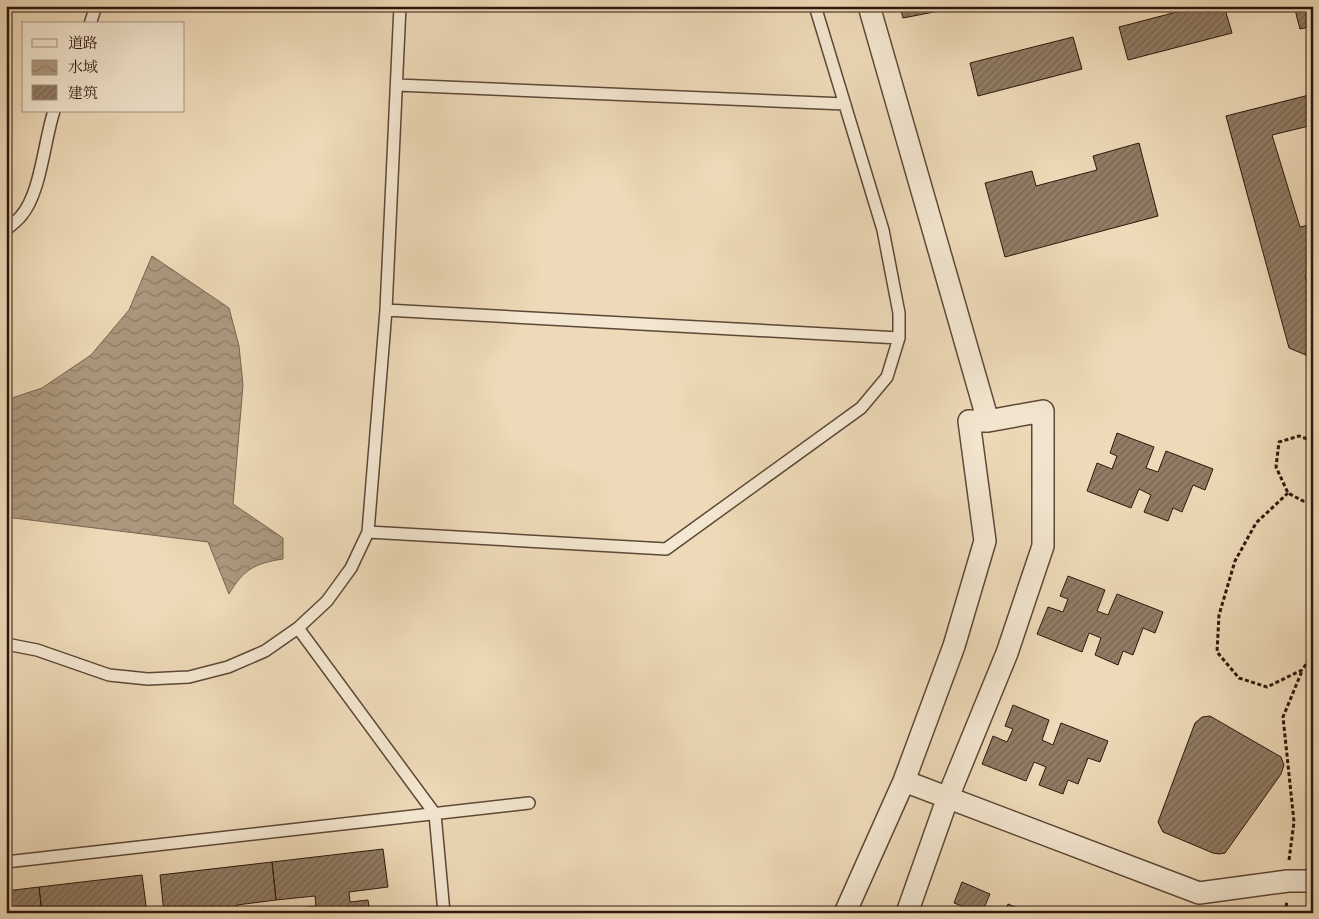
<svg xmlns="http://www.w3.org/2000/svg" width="1319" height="919" font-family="'Libre Bodoni','Noto Serif SC',serif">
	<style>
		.water { fill: url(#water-waves); stroke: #796450 }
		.building { fill: url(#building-hatch); stroke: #2d170c }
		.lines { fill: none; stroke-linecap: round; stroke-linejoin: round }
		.lane-casing { stroke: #5d4837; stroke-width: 14 }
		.street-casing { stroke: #5d4837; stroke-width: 24 }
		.path { stroke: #2d170c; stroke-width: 3; stroke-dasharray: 4 2.5; stroke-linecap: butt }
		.lane { stroke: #f4e7d1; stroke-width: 11 }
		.street { stroke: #f4e7d1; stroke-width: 21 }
	</style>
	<defs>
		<pattern id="water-waves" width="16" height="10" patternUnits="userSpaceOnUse" patternTransform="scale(1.25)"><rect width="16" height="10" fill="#ac987e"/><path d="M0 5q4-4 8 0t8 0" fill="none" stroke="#8c7b66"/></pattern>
		<pattern id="building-hatch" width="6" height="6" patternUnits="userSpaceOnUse" patternTransform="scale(1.25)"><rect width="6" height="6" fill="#917c65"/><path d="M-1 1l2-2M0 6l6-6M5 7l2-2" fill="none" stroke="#776552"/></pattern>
	</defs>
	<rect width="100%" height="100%" fill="#eedab8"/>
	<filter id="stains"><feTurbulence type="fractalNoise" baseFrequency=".004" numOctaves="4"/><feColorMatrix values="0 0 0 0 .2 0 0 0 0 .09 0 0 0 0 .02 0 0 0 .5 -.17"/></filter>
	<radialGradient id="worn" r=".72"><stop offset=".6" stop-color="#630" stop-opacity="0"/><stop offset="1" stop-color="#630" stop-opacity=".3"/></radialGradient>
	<path class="water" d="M152,256l77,52 10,38 4,39 -10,119 50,34v21c-28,4 -40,11 -54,35l-21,-52 -202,-25v-117l36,-12 49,-33 38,-45z"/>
	<path class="building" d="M900,6h65l-62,12z
		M1200,6h24l8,27 -104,27 -9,-33z
		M1294,6h19v20l-13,3z
		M1073,37l9,32 -104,27 -8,-33z
		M1313,94v31l-41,10 28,92 13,-3v40l-8,12 8,22v60l-24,-10 -63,-232z
		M1139,143l19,73 -153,41 -20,-74 47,-12 4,15 61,-16 -4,-14z
		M1117,433l37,14 -8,21 12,4 8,-21 47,18 -8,21 -12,-5 -11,27 -9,-4 -5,13 -24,-9 7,-17 -12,-6 -8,19 -44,-17 10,-28 15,6 5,-13 -7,-3z
		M1068,576l37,14 -8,21 11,4 9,-21 46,18 -8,21 -12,-5 -10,27 -10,-4 -5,14 -23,-10 6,-17 -12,-5 -7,19 -45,-18 11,-27 15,5 5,-13 -8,-3z
		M1013,705l36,15 -7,20 11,5 8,-22 47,18 -8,21 -12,-4 -10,26 -10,-4 -5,14 -24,-9 7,-18 -12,-5 -8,19 -44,-17 11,-28 14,6 6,-13 -8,-3z
		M1210,716l71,41 3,8 -3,9 -56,79 -6,1 -6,-1 -50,-21 -5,-10 37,-99 7,-6z
		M383,849l5,38 -39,5 1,10 18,-2 2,13h-71v-5l17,-2 -1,-10 -39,4 -4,-38z
		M272,862l4,38 -39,5 1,8h-34v-4l-40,4 -4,-38z
		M142,875l5,38h-105l-3,-26z
		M962,882l28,12 -8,19h-23l3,-7 -8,-3z
		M39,887l3,26h-36v-22z
		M1008,904l22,9h-25z"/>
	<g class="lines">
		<g class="lane-casing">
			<path id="lane" d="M90,24l6,-18
				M397,85l448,19
				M6,230c5,-5 11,-9 15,-14 20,-23 23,-75 33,-105
				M386,310l513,28
				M368,532l298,17 195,-141 26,-31 12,-39v-25l-16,-83 -68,-224
				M298,628l137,186 9,99
				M6,644l31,6 72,25 39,4 41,-2 39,-10 37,-16 33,-23 29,-27 24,-33 17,-36 18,-222 14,-304
				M6,862l523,-59"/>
		</g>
		<g class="street-casing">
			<path id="street" d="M869,6l119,415
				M904,781l295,112 89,-12h25
				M845,913l59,-132 50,-135 31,-105 -16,-120h19l55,-10v135l-36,107 -59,144 -41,116"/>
		</g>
		<path class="path" d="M1313,441l-14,-5 -20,6 -3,25 12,26 15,8 10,-2
			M1288,493l-32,30 -21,38 -16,54 -2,37 22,26 28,9 35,-17 11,-16
			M1289,860l5,-38 -11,-105 19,-46
			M1285,913l2,-12"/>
		<use href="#lane" class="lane"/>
		<use href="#street" class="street"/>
	</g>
	<rect width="1319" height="919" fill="none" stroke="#eedab8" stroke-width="25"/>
	<rect x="8" y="8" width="1304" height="904" fill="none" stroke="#2d170c" stroke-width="2.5"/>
	<rect x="12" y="12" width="1294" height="894" fill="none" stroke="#2d170c"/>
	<rect x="22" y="22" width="162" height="90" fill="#f4e7d1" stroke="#a49482"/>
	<rect x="32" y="39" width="25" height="8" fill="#f4e7d1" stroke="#a49482"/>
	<text x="68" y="48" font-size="15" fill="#2d170c">道路</text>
	<rect x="32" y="60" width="25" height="15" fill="url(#water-waves)" stroke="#a49482"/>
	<text x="68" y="72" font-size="15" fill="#2d170c">水域</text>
	<rect x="32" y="85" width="25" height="15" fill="url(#building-hatch)" stroke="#a49482"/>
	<text x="68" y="98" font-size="15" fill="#2d170c">建筑</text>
	<rect width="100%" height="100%" filter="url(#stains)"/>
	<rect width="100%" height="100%" fill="url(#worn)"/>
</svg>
